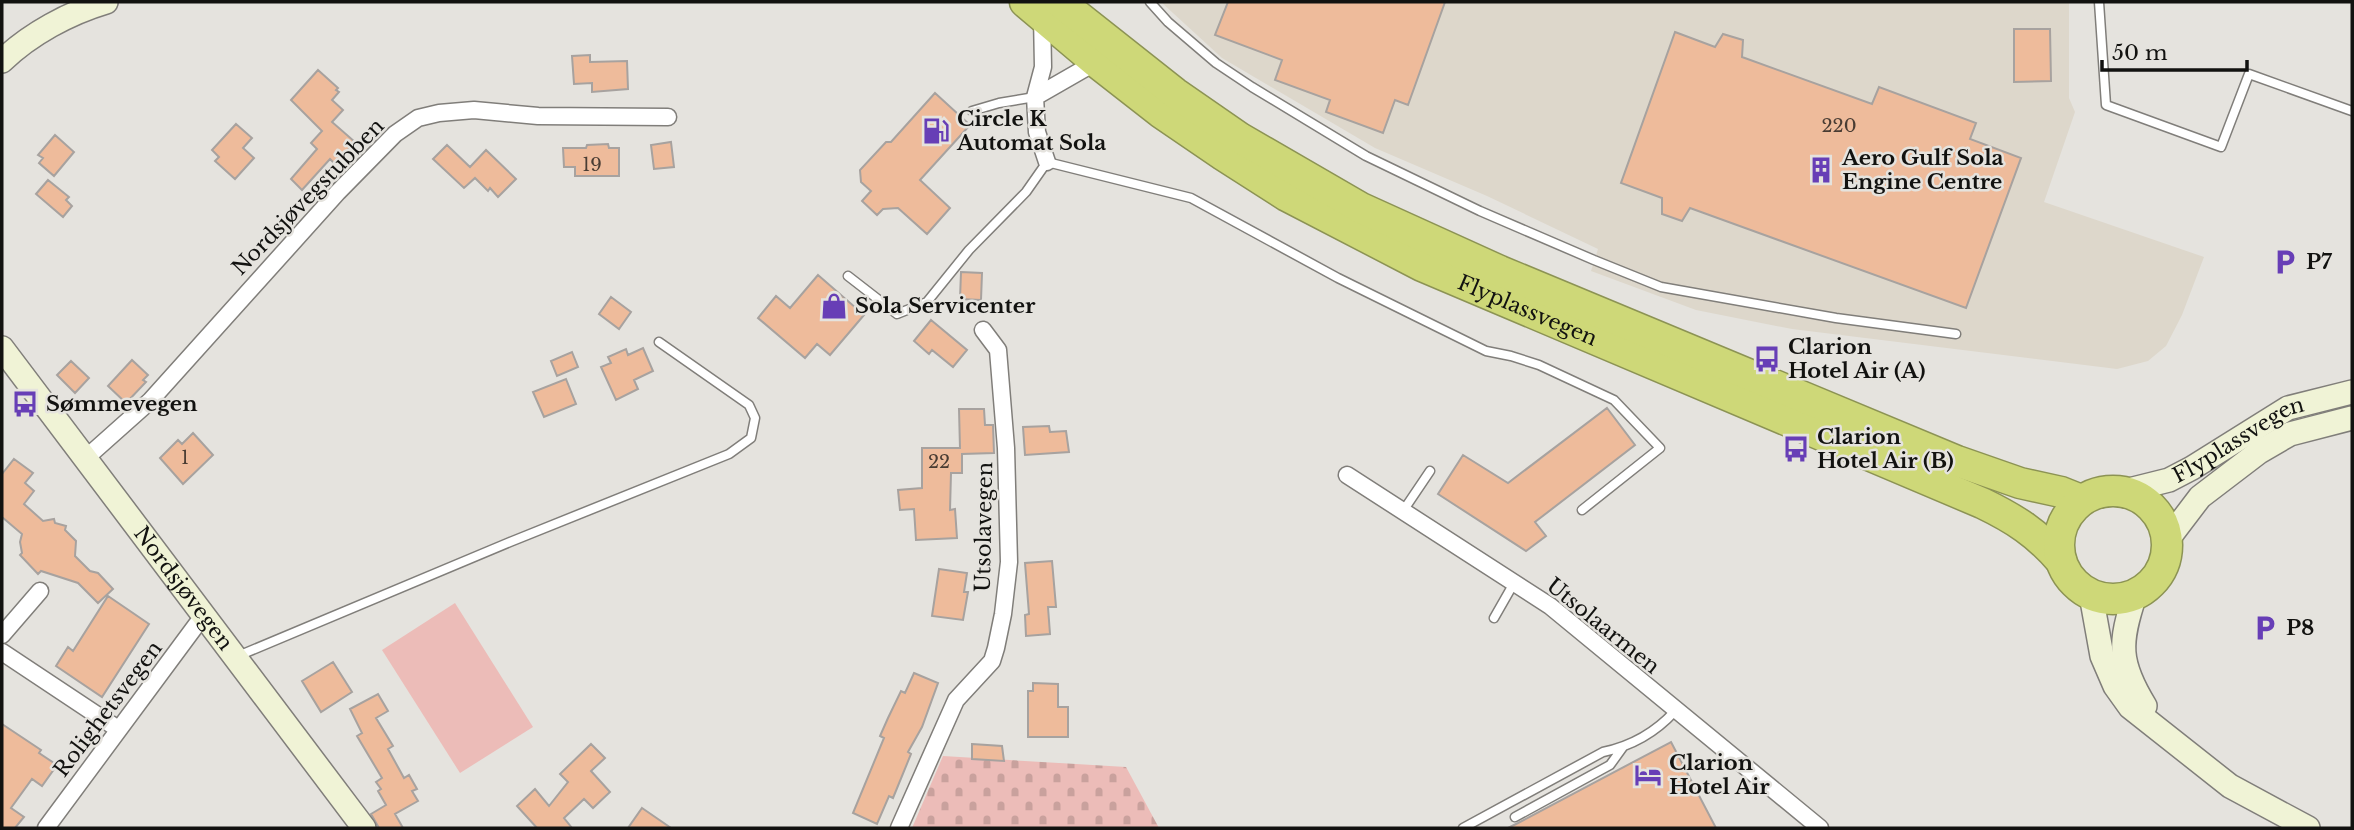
<svg xmlns="http://www.w3.org/2000/svg" width="2354" height="830" font-family="'Libre Baskerville',serif">
	<style>
		.built { fill: #ddd7cb }
		.grass { fill: #ecbcb8 }
		.cemetery { fill: url(#cemetery-stones) }
		.building { fill: #eebb9b; stroke: #a7a29f; stroke-width: 2 }
		.lines { fill: none; stroke-linecap: round; stroke-linejoin: round }
		.lane-casing { stroke: #807e7a; stroke-width: 11 }
		.street-casing { stroke: #807e7a; stroke-width: 19 }
		.secondary-casing { stroke: #807e7a; stroke-width: 26 }
		.highway-casing { stroke: #8c9354; stroke-width: 33 }
		.lane { stroke: #fff; stroke-width: 8 }
		.street { stroke: #fff; stroke-width: 16 }
		.secondary { stroke: #f0f3d6; stroke-width: 23 }
		.highway { stroke: #ced878; stroke-width: 30 }
		.labels { text-anchor: middle; stroke-width: 5; stroke-linejoin: round; paint-order: stroke }
		.number-label { font-size: 18px; fill: #493c33 }
		.poi-label { font-size: 21px; font-weight: bold; fill: #121210; stroke: #e5e3de; text-anchor: start }
		.street-label { font-size: 21px; fill: #121210; stroke: #e5e3de }
	</style>
	<defs>
		<pattern id="cemetery-stones" width="16" height="16" patternUnits="userSpaceOnUse" patternTransform="scale(1.75)"><rect width="16" height="16" fill="#ecbcb8"/><path d="M2 7V4a2 2 0 0 1 4 0v3zM10 15v-3a2 2 0 0 1 4 0v3z" fill="#c9a19d"/></pattern>
	</defs>
	<rect width="100%" height="100%" fill="#e5e3de"/>
	<path class="built" d="M1161,2h908v96l6,14 -31,90 160,55 -22,58 -16,31 -18,15 -31,8 -325,-40 -96,-19 -105,-39 7,-22 -111,-53 -112,-48 -153,-90z"/>
	<path class="grass" d="M455,603l78,124 -73,46 -78,-123z"/>
	<path class="cemetery" d="M943,756l183,11 33,61h-247z"/>
	<path class="building" d="M1228,2h217l-37,103 -13,-5 -12,33 -57,-21 4,-12 -55,-20 7,-20 -67,-25z
		M2014,29h36l1,52 -37,1z
		M1675,32l40,15 8,-13 20,6 -1,17 130,47 7,-17 97,36 -6,16 51,19 -55,150 -276,-100 -8,13 -20,-7v-16l-41,-15z
		M590,55v7l37,-1 1,28 -36,3v-9l-18,1 -2,-28z
		M318,70l20,18 -2,2 3,2 -7,8 11,10 -11,12 23,20 -20,22 -5,-5 -28,31 -11,-11 26,-30 -6,-6 11,-12 -31,-31z
		M935,93l35,32 -50,55 30,28 -23,26 -29,-26 -15,1 -6,6 -15,-14 9,-10 -10,-9 -1,-12 26,-28h5z
		M236,124l16,14 -9,10 11,10 -19,21 -20,-18 4,-4 -7,-7z
		M55,135l19,17 -20,24 -15,-13 4,-5 -5,-3z
		M671,142l3,25 -20,2 -3,-24z
		M608,144l1,4h10v28h-44v-9h-11l-1,-19h23l1,-3z
		M447,145l23,22 16,-17 30,29 -18,18 -8,-9 -2,3 -13,-13 -11,10 -31,-29z
		M48,180l21,17 -3,3 6,6 -9,11 -27,-23z
		M961,272l21,1 -1,27 -21,-1z
		M818,275l46,40 -34,40 -13,-11 -12,14 -47,-40 18,-22 14,12z
		M611,297l20,15 -12,17 -20,-15z
		M931,320l36,30 -14,17 -21,-17 -3,4 -15,-13z
		M643,348l10,23 -19,9 4,9 -22,11 -15,-33 10,-4 -3,-6 18,-8 2,6z
		M572,352l6,15 -21,9 -6,-15z
		M132,360l16,15 -5,5 3,2 -20,21 -18,-17z
		M71,361l18,17 -14,15 -18,-18z
		M566,379l10,25 -32,13 -11,-25z
		M1607,408l28,37 -100,77 11,14 -20,15 -88,-57 25,-39 45,28z
		M959,409h25l1,16h8l1,28 -32,1v19h-11l-1,37 5,-1 2,29 -41,2 -2,-31 -14,1 -2,-20 24,-2v-40h38z
		M1049,426l1,6 16,-1 3,21 -44,3 -2,-28z
		M193,433l20,22 -30,29 -23,-26 18,-18 4,4z
		M14,459l19,14 -8,10 9,8 -10,13 19,17 11,-2 1,4 11,3 -1,4 11,11 -1,15 15,15 8,2 15,16 -15,14 -20,-20 -37,-12 -3,3 -18,-19 2,-2 -2,-11 2,-8 -20,-17v-43z
		M1052,561l4,46h-8l2,27 -24,2 -1,-21 4,-1 -4,-51z
		M939,569l28,4 -3,19h4l-5,28 -31,-4z
		M108,596l41,28 -47,73 -46,-31 12,-19 5,4z
		M333,662l19,30 -31,20 -19,-31z
		M914,673l24,10 -16,44 -14,25 3,2 -18,44 -4,-2 -12,28 -24,-11 31,-75 -4,-2 8,-18 13,-27 4,2z
		M1033,683l25,1v23h10v30h-40v-46h5z
		M378,694l10,17 -12,7 17,28 -5,3 16,29 5,-3 8,14 -5,2 6,10 -23,13 8,14h-24l-8,-14 15,-9 -8,-14 3,-2 -5,-7 6,-4 -25,-42 5,-3 -12,-24z
		M2,724l39,26 -2,3 18,12 -15,21 -10,-7 -21,29 13,9 -9,11h-13z
		M1671,742l45,86h-208l10,-5z
		M591,744l14,14 -14,13 19,21 -17,16 -9,-9 -20,19 8,10h-35l-20,-22 18,-17 14,17 19,-24 -8,-8z
		M972,744l30,2 2,15 -32,-2z
		M642,808l29,20h-43z"/>
	<g class="lines">
		<g class="lane-casing">
			<path id="lane" d="M1150,2l18,20 48,41 36,24 114,69 114,55 114,49 67,27 175,31 120,16
				M2099,2l7,103 115,42 28,-73 103,37
				M972,111l27,-8 36,-6
				M848,276l49,38 30,-12 42,-52 57,-58 21,-30 144,36 147,80 148,73 25,5 28,9 75,35 46,48 -78,62
				M1403,511l27,-40
				M1494,618l20,-35
				M238,656l272,-114 219,-88 22,-16 4,-20 -6,-13 -90,-63
				M1515,817l95,-52 13,-18
				M1463,828l140,-76c29,-6 52,-19 72,-41"/>
		</g>
		<g class="street-casing">
			<path id="street" d="M1042,16l1,51 -8,30 61,-35
				M1035,97l2,35 10,30
				M86,458l64,-57 188,-209 57,-58 23,-16 21,-5 35,-3 64,6 130,1
				M1347,475l203,131 270,222
				M2,635l38,-44
				M2,652l116,77
				M46,828l151,-204 9,-7
				M899,828l57,-128 36,-39 4,-13 7,-34 6,-52 -3,-114 -8,-98 -15,-20"/>
		</g>
		<g class="secondary-casing">
			<g id="secondary">
				<path d="M2,61c28,-27 67,-48 104,-59"/>
				<path id="s1" d="M2,348l362,480"/>
				<path id="s2" d="M2125,491l44,-11 23,-12 96,-60 64,-16"/>
				<path d="M2168,539l32,-42 59,-45 31,-18 62,-16"/>
				<path d="M2091,595l11,61 13,30 15,21 100,79 78,42"/>
				<path d="M2135,595c-16,48 -17,67 10,111"/>
			</g>
		</g>
		<g class="highway-casing">
			<g id="highway">
				<path id="s3" d="M1025,2l71,60 64,50 63,43 64,41 135,70 560,237c33,16 55,30 79,58"/>
				<path d="M1060,2l115,91 65,45 121,70 139,63 457,190 63,22 41,9 20,8"/>
				<circle cx="2113" cy="545" r="54"/>
			</g>
		</g>
		<use href="#lane" class="lane"/>
		<use href="#street" class="street"/>
		<use href="#secondary" class="secondary"/>
		<use href="#highway" class="highway"/>
	</g>
	<defs>
		<g id="fuel-bare" transform="scale(2.1)"><path d="M-5.5-6h7V0h2V4h1.3V-2.5L3-4.5l.8-.8L6-3V5H2.5V1h-1V6h-7ZM-4.2-4.7v3.2H.2V-4.7Z" fill="#673eb6" stroke="#e5e3de" stroke-width="2.5" paint-order="stroke"/></g>
		<g id="building-bare" transform="scale(2.1)"><path d="M-4-6H4V6H1V3H-1V6H-4ZM-2.5-4.3h1.7v1.8h-1.7ZM.8-4.3h1.7v1.8H.8ZM-2.5-1h1.7V.8h-1.7ZM.8-1h1.7V.8H.8Z" fill="#673eb6" stroke="#e5e3de" stroke-width="2.5" paint-order="stroke"/></g>
		<g id="parking-bare" transform="scale(2.1)"><path d="M-3.5-5.5H1a3.5 3.5 0 0 1 0 7H-1V5.5H-3.5ZM-1-3.4V-.6H.8a1.4 1.4 0 0 0 0-2.8Z" fill="#673eb6" stroke="#e5e3de" stroke-width="2.5" paint-order="stroke"/></g>
		<g id="shop-bare" transform="scale(2.1)"><path d="M-5-2.5h2.3a2.7 3.5 0 0 1 5.4 0H5L5.5 6h-11ZM-1.5-2.5h3a1.5 2.3 0 0 0-3 0Z" fill="#673eb6" stroke="#e5e3de" stroke-width="2.5" paint-order="stroke"/></g>
		<g id="bus-bare" transform="scale(2.1)"><path d="M-5-6H5V4H4V6H2V4H-2V6H-4V4H-5ZM-3.5-4V0h7V-4ZM-3.5 1.2v1.5H-2V1.2ZM2 1.2v1.5H3.5V1.2Z" fill="#673eb6" stroke="#e5e3de" stroke-width="2.5" paint-order="stroke"/></g>
		<g id="hotel-bare" transform="scale(2.1)"><path d="M-6-4.5h1.5V1H6V5H4.5V3h-9V5H-6ZM-4 0a1.8 1.8 0 1 1 3.6 0ZM.5 0V-2.5h3Q6-2.5 6 0Z" fill="#673eb6" stroke="#e5e3de" stroke-width="2.5" paint-order="stroke"/></g>
	</defs>
	<g fill-rule="evenodd">
		<use href="#fuel-bare" x="936" y="131"/>
		<use href="#building-bare" x="1821" y="170"/>
		<use href="#parking-bare" x="2285" y="262"/>
		<use href="#shop-bare" x="834" y="306"/>
		<use href="#bus-bare" x="1767" y="359"/>
		<use href="#bus-bare" x="25" y="404"/>
		<use href="#bus-bare" x="1796" y="449"/>
		<use href="#parking-bare" x="2265" y="628"/>
		<use href="#hotel-bare" x="1648" y="775"/>
	</g>
	<g class="labels">
		<g class="number-label">
			<text x="1839" y="132">220</text>
			<text x="592" y="171">19</text>
			<text x="185" y="464">1</text>
			<text x="939" y="468">22</text>
		</g>
		<g class="poi-label">
			<text x="957" y="126">Circle K<tspan x="957" dy="24">Automat Sola</tspan></text>
			<text x="1842" y="165">Aero Gulf Sola<tspan x="1842" dy="24">Engine Centre</tspan></text>
			<text x="2306" y="269">P7</text>
			<text x="855" y="313">Sola Servicenter</text>
			<text x="1788" y="354">Clarion<tspan x="1788" dy="24">Hotel Air (A)</tspan></text>
			<text x="46" y="411">Sømmevegen</text>
			<text x="1817" y="444">Clarion<tspan x="1817" dy="24">Hotel Air (B)</tspan></text>
			<text x="2286" y="635">P8</text>
			<text x="1669" y="770">Clarion<tspan x="1669" dy="24">Hotel Air</tspan></text>
		</g>
		<g class="street-label">
			<text transform="translate(308 197) rotate(-46)" y="7">Nordsjøvegstubben</text>
			<text dy="7" stroke="none"><textPath href="#s3" startOffset="593">Flyplassvegen</textPath></text>
			<text dy="7" stroke="none"><textPath href="#s2" startOffset="126">Flyplassvegen</textPath></text>
			<text transform="translate(984 527) rotate(-89)" y="7">Utsolavegen</text>
			<text dy="7" stroke="none"><textPath href="#s1" startOffset="301">Nordsjøvegen</textPath></text>
			<text transform="translate(1603 626) rotate(39)" y="7">Utsolaarmen</text>
			<text transform="translate(108 709) rotate(-53)" y="7">Rolighetsvegen</text>
		</g>
	</g>
	<rect width="2354" height="830" fill="none" stroke="#121210" stroke-width="7"/>
	<path d="M2102 60v10h145v-10" fill="none" stroke="#121210" stroke-width="3.5"/>
	<text x="2112" y="60" font-size="21" fill="#121210" stroke="#e5e3de" stroke-width="5" paint-order="stroke">50 m</text>
</svg>
